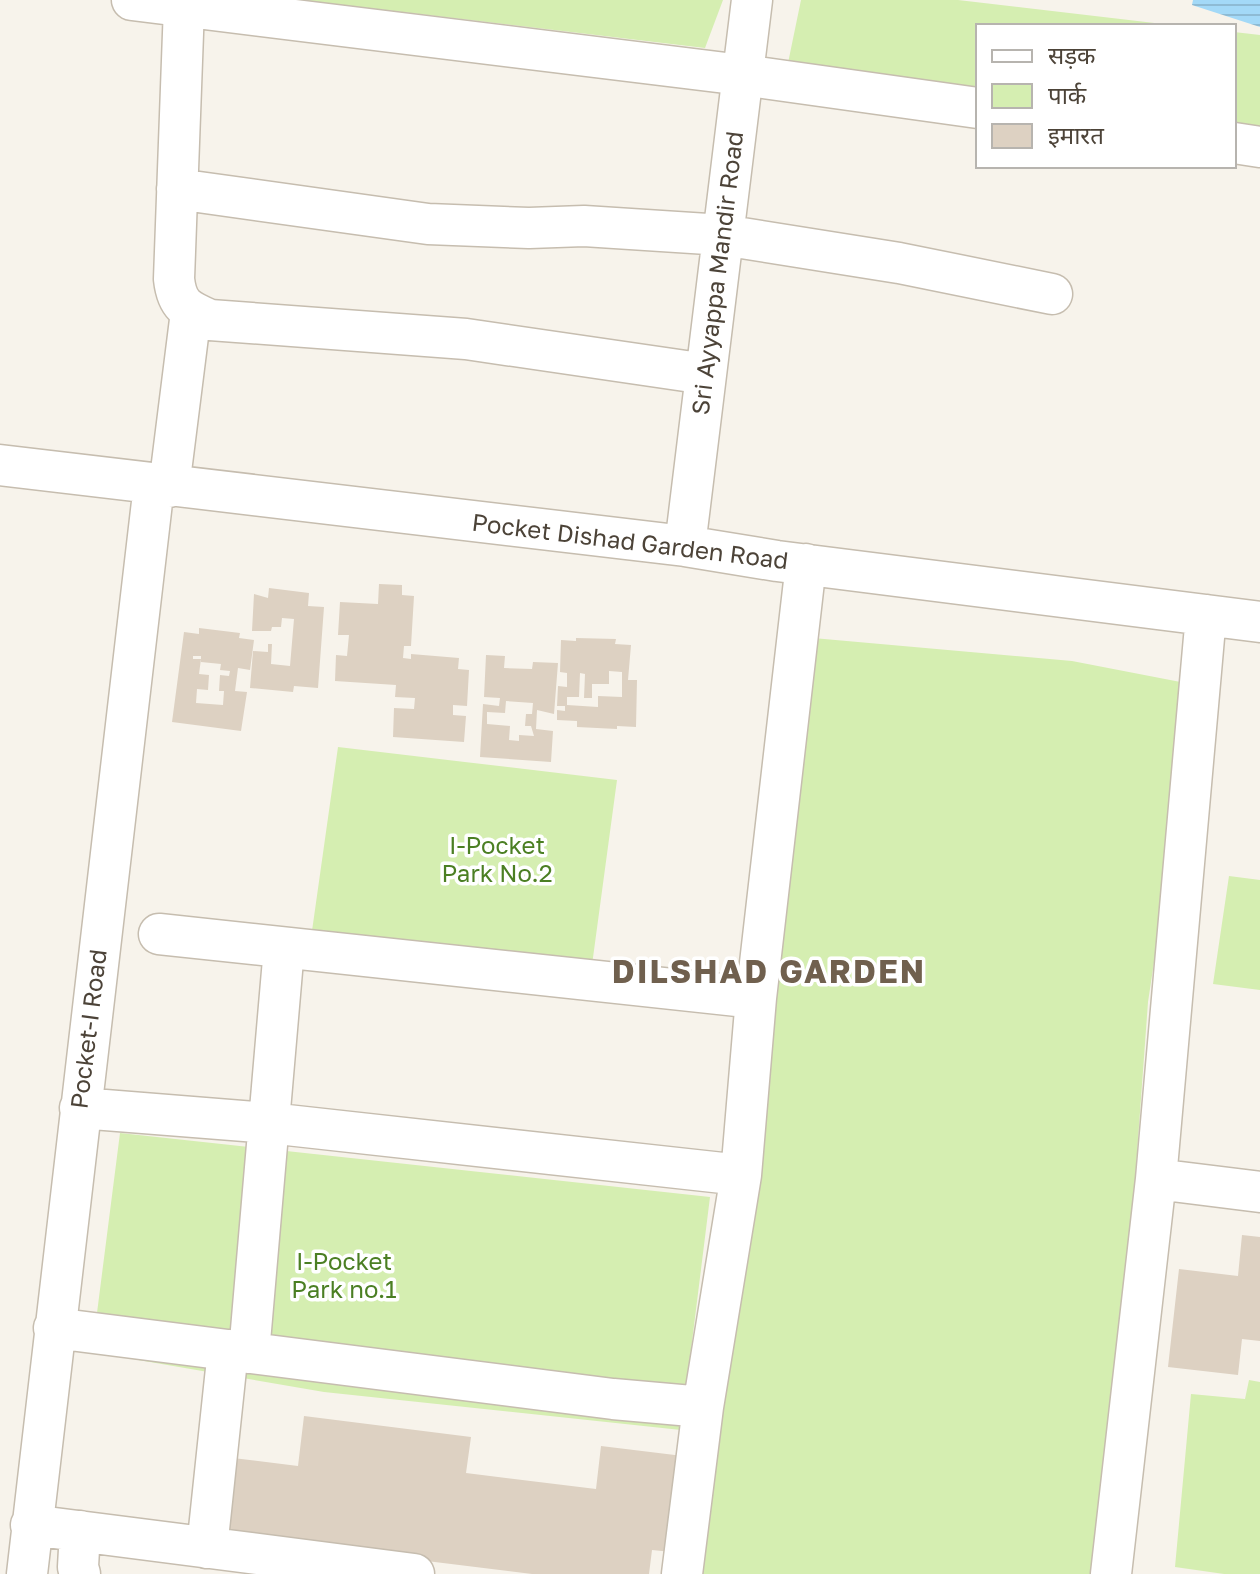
<svg xmlns="http://www.w3.org/2000/svg" width="1260" height="1574" font-family="'Golos Text','Noto Sans Devanagari',sans-serif">
	<style>
		.green { fill: #d5eeb1 }
		.water { fill: url(#water-rules) }
		.building { fill: #ddd1c2; fill-rule: evenodd }
		.lines { fill: none; stroke-linecap: round; stroke-linejoin: round }
		.minor-casing { stroke: #c6bdaf; stroke-width: 43 }
		.minor { stroke: #fff; stroke-width: 40 }
		.labels { text-anchor: middle; stroke-width: 7; stroke-linejoin: round; paint-order: stroke }
		.street-label { font-size: 24px; fill: #4c4338; stroke: #fff }
		.park-label { font-size: 24px; fill: #4b7f23; stroke: #fff }
		.district-label { font-size: 32px; font-weight: bold; letter-spacing: 2px; fill: #70604e; stroke: #fff }
	</style>
	<defs>
		<pattern id="water-rules" width="6" height="5" patternUnits="userSpaceOnUse" patternTransform="scale(2)"><rect width="6" height="5" fill="#a3d9f7"/><path d="M0 2.5h6" fill="none" stroke="#8ebbd4"/></pattern>
	</defs>
	<rect width="100%" height="100%" fill="#f7f3eb"/>
	<path class="green" d="M301,0h422l-18,48z
		M801,0h157l222,26h-202v96l-190,-59z
		M1234,32l26,3v115l-26,-2z
		M813,638l259,23 124,24 -48,317 -33,454 -13,118h-402z
		M338,747l279,33 -25,185 -280,-34z
		M1229,876l31,4v110l-47,-6z
		M120,1133l590,64 -29,233 -357,-38 -232,-40z
		M1249,1380l11,2v192h-36l-49,-7 16,-173 54,5z"/>
	<path class="water" d="M1193,0h67v27l-68,-22z"/>
	<path class="building" d="M379,584l23,1v10l12,1 -3,50h-7l-1,12 8,1v-5l48,4 -1,11 11,1 -2,36 -14,-1v10l13,1 -2,26 -71,-5 1,-29 20,1 1,-11 -20,-1 1,-12 -61,-4 1,-26 11,1 2,-21h-11l2,-33 38,2z
		M269,588l40,5 -1,13 16,1 -6,81 -24,-2 -1,6 -43,-4 3,-37 15,1v-8h4l-1,20 19,2 4,-47 -12,-1 -1,9h-9l-1,4h-19l2,-37 14,4z
		M199,628l41,5 -1,5 15,2 -4,30 -12,-2 -3,23 12,1 -6,39 -69,-9 12,-90 15,2zM193,656h8v6l20,2 -1,6 10,1 -1,5 -9,-1 -1,16h5l-1,14 -27,-2 1,-14 11,1 1,-15 -10,-1 2,-15h-8z
		M576,638l40,1 -1,5 16,1 -3,35h9l-1,47 -19,-1v3l-40,-2v-6l-20,-1v-10l8,1v-5h-8l1,-20 9,1v-14l-7,-1 1,-32 15,1zM609,671l13,1v25l-24,-1v11l-31,-2v-8h12l1,-24 5,1 -1,24h8v-14h17z
		M486,655l19,1 -1,12 28,1 1,-7 25,1 -4,51 -17,-4 -1,19 17,2 -2,31 -71,-5 3,-53 16,2 1,-8 -16,-1zM506,701l27,2 -1,11h-6l-1,12h6l3,10 -15,-1v6l-10,-1 1,-14 -23,-2v-12l18,1z
		M1242,1235l18,2v104l-18,-2 -4,36 -70,-8 11,-98 59,7z
		M304,1416l167,21 -5,36 130,16 5,-43 82,10 -11,96 -20,-2 -3,24h-117l-309,-38 10,-78 65,8z"/>
	<g class="lines">
		<g class="minor-casing">
			<path id="minor" d="M132,0l610,75 236,33
				M184,6l-10,273c3,27 13,31 36,41l256,19 240,35
				M1234,143l26,4
				M177,189l251,35 101,4 55,-2 139,9 176,28 153,31
				M0,465l685,81 92,15 483,61
				M169,487l22,-175
				M685,546l67,-546
				M1206,615l-50,564 104,13
				M159,934l597,64
				M80,1108l189,15 472,52
				M54,1328l559,71 90,8
				M249,1353l35,-405
				M31,1525l383,49
				M80,1531l-2,36 2,7
				M207,1548l21,-198
				M27,1574l127,-1089
				M682,1574l21,-167 38,-232 15,-177 50,-434
				M1111,1574l45,-395"/>
		</g>
		<use href="#minor" class="minor"/>
	</g>
	<g class="labels">
		<g class="street-label">
			<text transform="translate(718 273) rotate(-83)" y="8">Sri Ayyappa Mandir Road</text>
			<text transform="translate(630 542) rotate(7)" y="8">Pocket Dishad Garden Road</text>
			<text transform="translate(89 1029) rotate(-83)" y="8">Pocket-I Road</text>
		</g>
		<g class="park-label">
			<text x="497" y="854">I-Pocket<tspan x="497" dy="28">Park No.2</tspan></text>
			<text x="344" y="1270">I-Pocket<tspan x="344" dy="28">Park no.1</tspan></text>
		</g>
		<g class="district-label">
			<text x="769" y="983">DILSHAD GARDEN</text>
		</g>
	</g>
	<rect x="976" y="24" width="260" height="144" fill="#ffffff" stroke="#b7b4af" stroke-width="2"/>
	<rect x="992" y="50" width="40" height="12" fill="#ffffff" stroke="#b7b4af" stroke-width="2"/>
	<text x="1048" y="64" font-size="24" fill="#4c4338">सड़क</text>
	<rect x="992" y="84" width="40" height="24" fill="#d5eeb1" stroke="#b7b4af" stroke-width="2"/>
	<text x="1048" y="104" font-size="24" fill="#4c4338">पार्क</text>
	<rect x="992" y="124" width="40" height="24" fill="#ddd1c2" stroke="#b7b4af" stroke-width="2"/>
	<text x="1048" y="144" font-size="24" fill="#4c4338">इमारत</text>
</svg>
